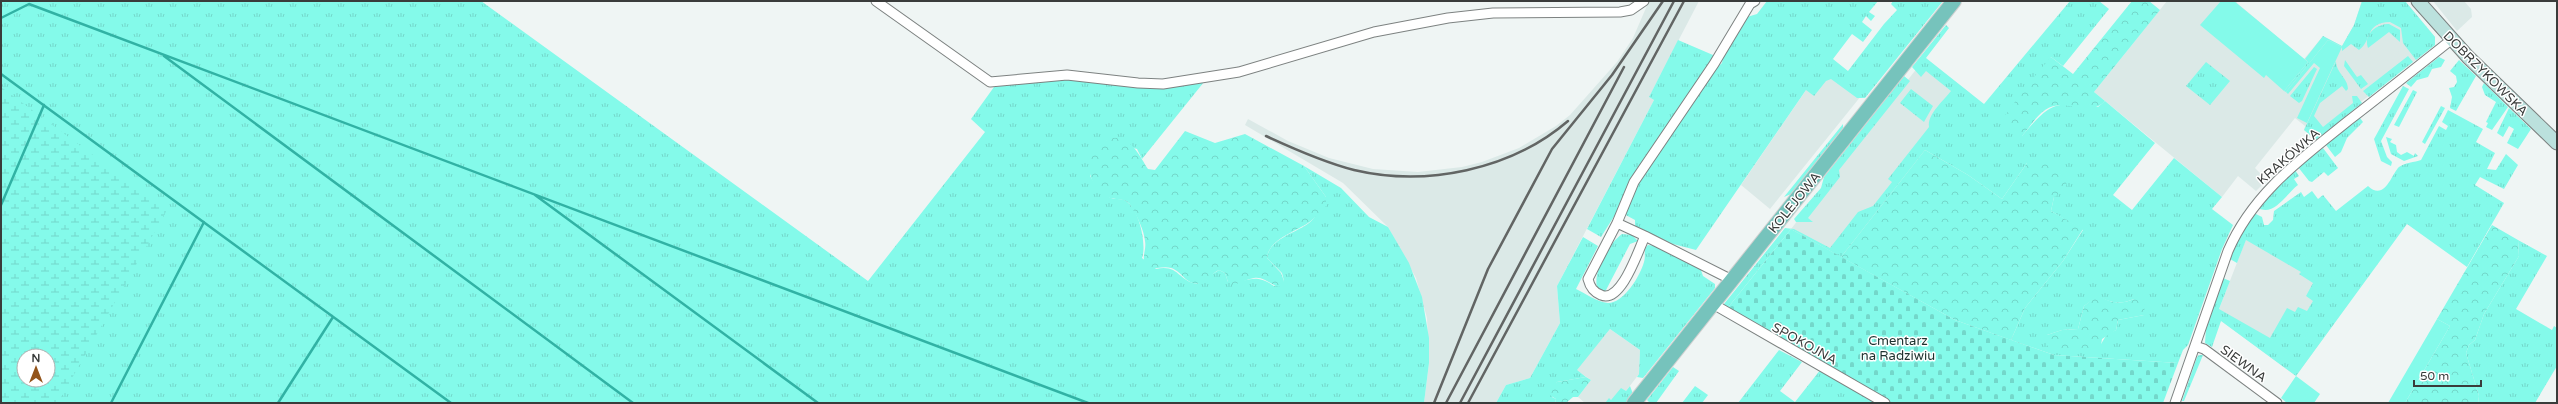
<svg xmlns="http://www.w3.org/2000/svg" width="2558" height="404" font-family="'Varela Round',sans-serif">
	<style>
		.built { fill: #dbe9e7 }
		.grass { fill: url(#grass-tufts); fill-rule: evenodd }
		.forest { fill: url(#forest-crowns) }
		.wetland { fill: url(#wetland-marsh); fill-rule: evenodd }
		.cemetery { fill: url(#cemetery-stones) }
		.garden { fill: #84faea }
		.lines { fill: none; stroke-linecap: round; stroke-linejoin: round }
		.stream { stroke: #31b2a4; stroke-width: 2.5 }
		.minor-casing { stroke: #7d8281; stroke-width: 11 }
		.secondary-casing { stroke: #7d8281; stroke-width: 15 }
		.primary-casing { stroke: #d0d0d0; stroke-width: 16 }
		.minor { stroke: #fff; stroke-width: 9 }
		.secondary { stroke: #bbe1dd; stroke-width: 13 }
		.primary { stroke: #76c3bc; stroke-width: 14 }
		.rail { stroke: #626564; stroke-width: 2.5 }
		.labels { text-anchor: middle; stroke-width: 3; stroke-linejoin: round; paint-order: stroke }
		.street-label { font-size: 13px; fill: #3a3c3b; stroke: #fff }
		.park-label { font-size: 13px; fill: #1d322f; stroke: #fff }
	</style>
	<defs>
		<pattern id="grass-tufts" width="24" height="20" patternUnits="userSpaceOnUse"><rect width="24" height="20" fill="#84faea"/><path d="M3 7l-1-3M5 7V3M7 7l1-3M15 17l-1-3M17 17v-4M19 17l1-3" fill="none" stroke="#73d7ca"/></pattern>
		<pattern id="forest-crowns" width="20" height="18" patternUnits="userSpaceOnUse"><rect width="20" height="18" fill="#84faea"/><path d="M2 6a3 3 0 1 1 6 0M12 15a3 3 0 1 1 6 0" fill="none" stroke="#73d7ca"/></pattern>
		<pattern id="wetland-marsh" width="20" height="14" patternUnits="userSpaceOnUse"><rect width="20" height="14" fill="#84faea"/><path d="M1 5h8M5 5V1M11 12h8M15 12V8" fill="none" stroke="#73d7ca"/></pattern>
		<pattern id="cemetery-stones" width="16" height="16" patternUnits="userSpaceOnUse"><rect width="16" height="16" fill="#84faea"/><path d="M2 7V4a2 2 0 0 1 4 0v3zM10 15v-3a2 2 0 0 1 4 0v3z" fill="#73d7ca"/></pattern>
	</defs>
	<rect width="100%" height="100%" fill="#eff5f4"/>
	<path class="built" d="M1649,1h50l-50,96 5,3 -97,186 3,37 -30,55 -24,7 -10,18h-72l5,-40 -2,-45 -11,-40 -28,-51 -45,-44 -98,-58 3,-6 40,22 41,17 44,11 45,3 44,-5 20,-5 37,-14 37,-22 14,-11 47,-53 16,-24z
		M2167,1h70v2l67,56 19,-23 19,10 12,-21 8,-24h43l30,36v8l-121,93 -10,-8 1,-4 -10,-8 -40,50 12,12 -11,11 -18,-15 -16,21 -128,-105z
		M2433,1h31l7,8 1,8 -15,14z
		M1925,58l45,35 -129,164 -50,-28z
		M1826,61l35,35 -91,113 -29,-24z
		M2250,229l107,62 -61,85 -80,-59z
		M1610,329l30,21 -1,24 -13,17 -15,9 -2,-1 -4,4h-20l-7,-6 13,-17 -15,-10z"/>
	<path class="grass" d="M1,1h480l387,280 117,-149 -14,-13 23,-32 66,-9 91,10 53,-6 -62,77 -5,-10 -30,-9 -7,8 -10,28c6,10 12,20 24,23 4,0 9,0 12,2 13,8 21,43 16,57l14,11c23,-5 22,12 41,15l22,-14 6,3 3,9c22,1 25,-10 46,4l10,-5 -2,-8 -15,-15c2,-19 29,-25 42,-35 8,-6 12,-17 17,-26l-22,-31 37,22 28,29 19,10 21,36 13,34 7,41v25l-5,40h-1423zM24,356h24v24h-24z
		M1767,1h111l-9,11 6,4 -4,5 -5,-5 -4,6 10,8 -9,12 -11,-8 -19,25 15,12 36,-47 13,-14 -6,-6 2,-3h50l-78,97h-8l-26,-19 -5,2 -12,15 -8,-6 -110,160 -23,-6 -38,-18v-6l-13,-7 13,-27 73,-110 14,-13 2,-13 23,-33 10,-3z
		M2070,1h29l10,8 -46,57 -12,-9 -29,79c30,-35 31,-34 76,-29l7,-6 50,42 -42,52 19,15 42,-52 48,39 -10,12 21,16 -11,24 -34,96 -5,5 -5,13 -124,-8 -43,-15 14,-32 38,-47 20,-31 -32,-19 3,-14 -27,-34 -25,36 -34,-24 -43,-25 -84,107 -50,-28 -65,81 -2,-6 61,-76 9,1 36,19 28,-36 15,-6 19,-24 -4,-3 41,-52c-2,-12 14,-26 22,-36l-25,-20 -5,6 -9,-10 34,-42 3,3 -23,30 58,46zM2098,296c12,7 22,9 36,3l10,16 -26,5 -2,10 -9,4 -6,10 -54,-9 15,-5 16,-1 6,-23z
		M2362,1h43l30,36v8l-19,15 -13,-17 -2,-15 -11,-6c-26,1 -17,18 -31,28l-8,-6 -9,7v-4l-14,-7 -42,52 -2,-1 24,-29 -3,-3 18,-23 19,10 12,-21z
		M2389,24l11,6v12l-11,-10 -21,16c-5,-13 8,-24 21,-24z
		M1678,40l35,15 1,3 -113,179 -14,-8 67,-129 -5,-3z
		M2408,56l5,6 -44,35 -6,-6z
		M2439,57l6,3 -4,7 -9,2 -4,8 -11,3 -6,7 -5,-4z
		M2345,60l12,17 4,-2 7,9 -7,5 -17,-23z
		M2459,60l17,16 -20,35 -6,-3 2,-11 -3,-9 5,-1 3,-5 -1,-6 -6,-5z
		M2336,61c0,12 12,17 12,28l-2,2 -4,-5 -22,17 -6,13 9,11 30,-24 -1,-7h5l5,7 -46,37 -12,-10z
		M2206,62l24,19 -20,24 -24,-19z
		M2314,67l3,2 -15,32 -3,2 -9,-7z
		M1904,76l6,5 -71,89 1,7 -32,41 5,4h-17l-2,-3 27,-31 3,-11z
		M2484,83l24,24 -16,23 -6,-3 2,-4 -2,-1 10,-20 -11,-7 -3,-8z
		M2403,86l6,3 -28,52 6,16 5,5 -1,4 -10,-5 -7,-22z
		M1911,89l22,17 -9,16 -24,-19z
		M2413,90l4,2 -18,35 -5,-2z
		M2441,106l4,2 -20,36 -3,-2z
		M2509,108l22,21 -13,20 -11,-6 7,-14 -5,-3 -6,11 -6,-4z
		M2448,110l35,19 -7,13 19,11 -8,16 9,1 10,-16 12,11 -14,24 -24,-12 -5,8 29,18 -37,64 -60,-43 -111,152 -75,-55 -9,26 -7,-4 1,-14 17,-51 7,3 -11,28 51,29 17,-30 8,4 3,-5 9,4 6,-10 -7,-5 7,-13 -14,-9 2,-2 -55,-32 -9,23 -7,-4 4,-13 20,-33 8,4 2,8h4l5,-5 1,-9 27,-19 3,5 8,-6 6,8 5,-4 13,16 32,-25c17,16 24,-13 31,-19 5,-4 16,-5 22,-7l18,-34 7,4 2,-4 -6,-4z
		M2360,118l3,4 -16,16 -6,14 -6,5 -9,-12z
		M1843,124v4l-52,66 -7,3z
		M2386,137l6,2 -2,3 6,3 1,7 4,3 6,-3 7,4 1,-3 3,3 -14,5 -13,-7z
		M2323,148l15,20 -10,8 -4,-4 -12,10 -3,-1 -11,-14z
		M2295,170l4,6 -5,3 4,6c-11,8 -24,32 -40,23z
		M1622,234l10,1 6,6 -8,3 -25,48 -8,-5c-4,-15 12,-44 25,-53z
		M1583,237l15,9 -22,43c9,4 21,13 32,14 16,0 32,-27 36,-41 2,-6 -1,-13 4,-17l8,1 45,24 2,6 12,8v4l-72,90 -6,-1 2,-3 1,-24 -30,-21 -33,41 9,7 -29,5 -5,15 4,2 -1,4h-59l10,-18 24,-7 30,-55 -3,-37z
		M2518,240l29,16 -31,53 36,21 2,-4 3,2v38l-22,37h-57l1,-7 -13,-43 3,-8 6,-5 9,-26 35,-58z
		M1779,350l23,12 -22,29 15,11 26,-33 58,34h-141z
		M2199,355h4l-19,46h-2l15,-44z
		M1673,367l6,4 -23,32h-6l-3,-3z
		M1630,386l3,8 -6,9h-22l4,-5 2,2 10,-12 5,3z
		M1695,386l13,9 -6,8h-20z"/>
	<path class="forest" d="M2132,1h17l11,9 -66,82 11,9c-17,18 -40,-5 -60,9 -9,6 -16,18 -23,26l-20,-16 22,-31 27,-32 22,17z
		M1185,131l30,12 30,-9 59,32 22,31v9c-6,5 -11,13 -18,17 -13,9 -39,16 -41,35l14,15 3,8 -3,6c-10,-1 -17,-11 -27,-9 -7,1 -14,5 -21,7l-5,-3 -3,-9 -6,-3c-7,3 -11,11 -18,13 -14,4 -19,-12 -30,-15 -7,-2 -15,1 -22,1 -10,-10 -2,-17 -4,-28 -1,-11 -8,-25 -14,-35 -4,-8 -13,-6 -21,-8 -17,-6 -23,-25 -20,-41 5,-4 12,-15 18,-18 21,-7 31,16 40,30l7,1z
		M1925,150l43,25 34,24 25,-36h24l16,8 -1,19 -12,7 -3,14 32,18 -20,32 -38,47 -14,32 -56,-20 -114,-63z
		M2492,225l26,15 1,16 -35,58 -9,26 -6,5 -3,8 13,43 -1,7h-73l45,-77 -13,-7z
		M2098,295c12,8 22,10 36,4l11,4 -1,12 -26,5 -2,10 -14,9 -2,12 -5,2 -41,-3 -7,-4v-11l15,-5 16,-1 6,-23z
		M1586,377l5,3 -13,17h-5l-7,6h-11l1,-4 -8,-5 9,-12z"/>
	<path class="wetland" d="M1,87l166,123 -109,193h-57zM24,356h24v24h-24z"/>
	<path class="cemetery" d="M1791,229l164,91 99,35 124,8 -15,40h-271l-166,-93z"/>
	<path class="garden" d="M2221,1h13l74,61 -24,29 -18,-16 -2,3 -64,-53z
		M2328,40l14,7 -35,76 -10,-5 23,-50 -6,-5 -26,31 -2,-2z
		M2437,319l13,7 -45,77h-17z
		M2296,376l24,18 -6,9h-27l-6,-5z"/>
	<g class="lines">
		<path class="stream" d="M1,18l28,-14 1059,399
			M164,56l469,347
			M1,74l450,329
			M535,195l283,208
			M1,205l43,-100
			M111,403l93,-181
			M278,403l55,-86"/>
		<g class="minor-casing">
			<path id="minor" d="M876,1l114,81 77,-7 71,8 25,1 76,-12 135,-40 74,-14 45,-5 127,-1 11,-2 13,-9
				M1617,223l28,13
				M1732,280l-87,-44c-7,15 -24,68 -44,59 -8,-3 -11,-8 -13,-16l29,-56 17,-41 80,-118 36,-60 5,-3
				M1713,304l172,99
				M2195,346l9,3 73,54
				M2175,403l53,-152c25,-58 73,-92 120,-130 35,-27 69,-54 103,-81"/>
		</g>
		<g class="secondary-casing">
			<path id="secondary" d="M2418,1l50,56 89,86"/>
		</g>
		<g class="primary-casing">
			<path id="primary" d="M1634,403l320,-402"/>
		</g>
		<use href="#minor" class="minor"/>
		<use href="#secondary" class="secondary"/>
		<use href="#primary" class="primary"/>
		<path class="rail" d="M1266,136c28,13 57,26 88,34 72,17 157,0 214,-49
			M1434,403l54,-134 64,-120 60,-74 51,-74
			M1446,403l178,-336
			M1460,403l214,-402
			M1468,403l216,-402"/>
	</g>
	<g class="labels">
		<g class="street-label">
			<text transform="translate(2486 73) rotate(45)" y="5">DOBRZYKOWSKA</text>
			<text transform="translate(2288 156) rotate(-41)" y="5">KRAKÓWKA</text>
			<text transform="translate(1794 202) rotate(-51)" y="5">KOLEJOWA</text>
			<text transform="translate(1805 343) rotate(29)" y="5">SPOKOJNA</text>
			<text transform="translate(2244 363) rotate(36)" y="5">SIEWNA</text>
		</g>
		<g class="park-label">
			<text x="1898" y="345">Cmentarz<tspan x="1898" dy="15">na Radziwiu</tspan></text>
		</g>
	</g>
	<rect width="2558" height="404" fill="none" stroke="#3a3c3b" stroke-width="4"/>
	<g transform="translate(36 368)"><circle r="19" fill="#ffffff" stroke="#b0b1b1"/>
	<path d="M0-3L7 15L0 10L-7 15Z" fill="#93541a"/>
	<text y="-6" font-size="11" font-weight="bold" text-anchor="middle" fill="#3a3c3b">N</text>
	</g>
	<path d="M2414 380v6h67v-6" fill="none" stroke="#3a3c3b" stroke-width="2"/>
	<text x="2420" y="380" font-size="12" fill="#3a3c3b" stroke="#ffffff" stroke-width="3" paint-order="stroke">50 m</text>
</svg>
